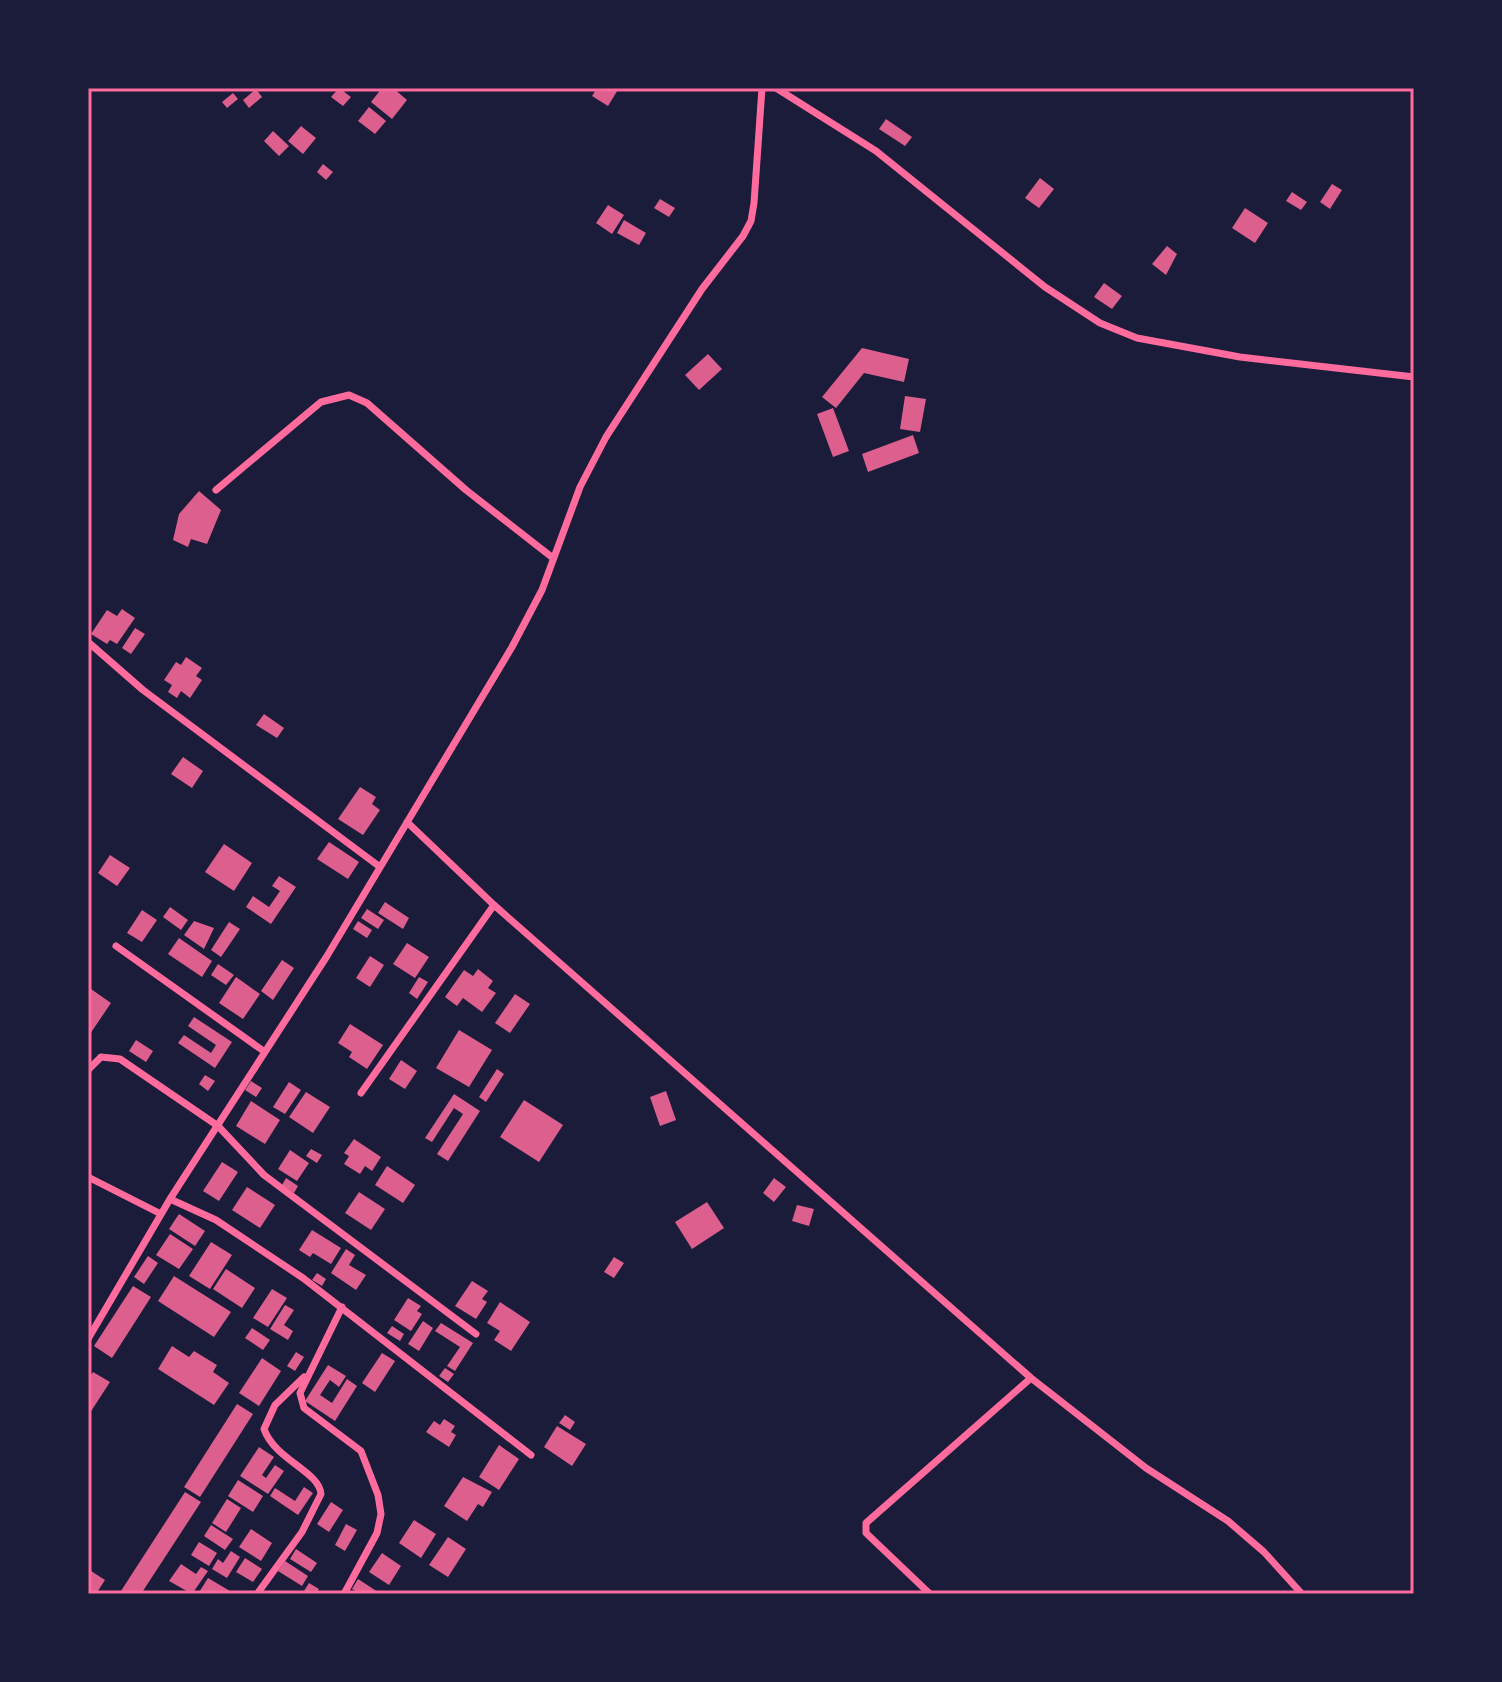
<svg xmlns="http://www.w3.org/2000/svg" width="1502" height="1682" font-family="'Playfair Display',serif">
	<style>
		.building { fill: #dd5f8e }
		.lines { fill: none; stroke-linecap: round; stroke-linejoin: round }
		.minor { stroke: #ff6b9d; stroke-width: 7 }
		.neatline { fill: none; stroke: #ff6b9d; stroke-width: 3 }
	</style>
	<rect width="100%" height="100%" fill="#1b1b3a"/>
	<path class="building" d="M339,88l12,9 -8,9 -12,-9z
		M382,88h11l14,12 -15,19 -21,-17z
		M597,88h22l-11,18 -16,-10z
		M256,89l6,8 -13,11 -6,-8z
		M233,93l5,6 -11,9 -5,-6z
		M369,107l17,14 -11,13 -17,-13z
		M886,119l26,18 -7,9 -26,-17z
		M301,126l15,12 -13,16 -15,-13z
		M273,131l16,15 -10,10 -15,-15z
		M323,164l10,8 -7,8 -9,-8z
		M1040,178l14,11 -15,19 -14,-10z
		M1332,184l10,6 -12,19 -10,-7z
		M1292,192l15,10 -6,8 -15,-9z
		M660,199l15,9 -6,9 -15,-9z
		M608,205l16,10 -12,19 -16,-11z
		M1245,208l23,15 -13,20 -23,-15z
		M624,220l22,13 -7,12 -22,-12z
		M1167,246l10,8 -11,21 -14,-11z
		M1104,283l18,13 -10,13 -18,-12z
		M862,348l47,11 -5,23 -40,-9 -28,35 -14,-11z
		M708,354l14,15 -23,21 -14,-15z
		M905,396l21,3 -6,33 -20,-3z
		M833,408l16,43 -16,6 -16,-43z
		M913,435l6,18 -51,19 -6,-18z
		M199,491l22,19 -14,34 -16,-5 -3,8 -15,-7 6,-26z
		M122,609l13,9 -18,26 -7,-4 -3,4 -16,-10 16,-24 10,6z
		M135,628l10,6 -14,20 -9,-6z
		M186,657l16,11 -6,8 6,4 -12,18 -9,-7 -4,7 -9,-6 4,-7 -8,-5 12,-18 5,3z
		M264,714l20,14 -7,10 -21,-13z
		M183,757l20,14 -11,17 -21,-14z
		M360,787l16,10 -4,7 8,6 -17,25 -25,-16z
		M329,842l30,20 -11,17 -31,-20z
		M224,844l28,19 -18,28 -29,-19z
		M110,855l20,13 -13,18 -19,-13z
		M279,876l17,11 -25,37 -25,-17 7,-11 16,11 11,-16 -8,-5z
		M385,902l24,16 -6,11 -25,-16z
		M170,907l18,13 -7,10 -18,-13z
		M367,909l17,11 -6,9 -17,-11z
		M142,910l15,10 -15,22 -15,-9z
		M194,921l20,7 -10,21 -20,-14z
		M358,921l14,9 -5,8 -14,-9z
		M229,922l11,7 -19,28 -10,-7z
		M179,938l33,23 -10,16 -34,-23z
		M407,943l22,14 -14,21 -22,-14z
		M370,956l14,9 -14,22 -14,-9z
		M282,960l12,8 -21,32 -12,-9z
		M218,964l16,11 -8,10 -15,-10z
		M478,969l15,12 -5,7 8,5 -14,19 -19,-14 -6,8 -12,-9 19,-27 9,6z
		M236,977l24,17 -17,25 -24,-16z
		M419,977l9,5 -11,17 -8,-6z
		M91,989l20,14 -23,34v-44z
		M515,994l15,10 -20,29 -15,-10z
		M194,1017l38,25 -17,26 -37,-25 6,-8 27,18 5,-8 -28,-19z
		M350,1024l33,21 -16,24 -18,-12 3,-5 -14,-9z
		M459,1030l33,20 -23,37 -33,-19z
		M136,1040l17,11 -7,11 -17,-11z
		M401,1060l16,11 -12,18 -16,-10z
		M497,1069l7,5 -18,28 -7,-5z
		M205,1075l10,6 -7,10 -9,-7z
		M251,1081l11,7 -6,9 -11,-7z
		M289,1082l12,8 -16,24 -12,-7z
		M666,1091l10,29 -16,6 -10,-29z
		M306,1092l24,15 -17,26 -24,-16z
		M454,1094l26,17 -32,50 -11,-7 26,-40 -9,-6 -22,34 -7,-4z
		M524,1100l39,25 -24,37 -39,-25z
		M251,1101l29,19 -15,24 -29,-18z
		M354,1139l27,18 -9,14 -7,-5 -5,8 -16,-10 5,-8 -5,-3z
		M311,1149l11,6 -5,8 -11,-7z
		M290,1150l19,13 -12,18 -19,-12z
		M222,1162l16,10 -19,29 -16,-10z
		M387,1166l28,19 -12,18 -28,-18z
		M286,1178l12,8 -4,7 -12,-8z
		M774,1178l12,9 -12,15 -11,-9z
		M247,1187l28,18 -15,23 -28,-18z
		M359,1192l26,17 -14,21 -26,-17z
		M707,1202l17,26 -32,21 -17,-27z
		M797,1205l17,4 -5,17 -17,-5z
		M179,1214l26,17 -10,15 -26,-17z
		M312,1230l29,18 -10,16 -18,-11 -3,4 -11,-7z
		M170,1234l23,15 -14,20 -23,-14z
		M211,1242l21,13 -22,34 -21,-13z
		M346,1249l9,6 -6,10 17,10 -10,15 -25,-17z
		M148,1256l10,7 -14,21 -10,-7z
		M614,1257l10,6 -10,15 -10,-6z
		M226,1269l29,19 -13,20 -29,-19z
		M317,1273l9,6 -4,7 -10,-6z
		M174,1276l57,36 -17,25 -56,-36z
		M472,1281l16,10 -6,8 5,3 -11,17 -21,-13z
		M133,1286l18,11 -39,61 -18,-12z
		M272,1289l15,9 -19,29 -15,-9z
		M408,1298l13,8 -4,5 5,3 -11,17 -17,-11z
		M500,1302l30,20 -19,29 -17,-11 6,-9 -13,-8z
		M285,1305l9,5 -10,15 9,6 -5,9 -18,-11z
		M423,1321l10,7 -14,23 -11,-7z
		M441,1323l32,20 -18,28 -8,-5 13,-19 -25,-16z
		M392,1326l12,8 -4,7 -13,-8z
		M252,1328l18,12 -7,10 -18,-12z
		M172,1346l17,11 5,-6 23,14 -4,7 16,11 -15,22 -56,-36z
		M296,1352l8,5 -9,14 -8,-5z
		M382,1353l13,8 -20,31 -13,-9z
		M262,1358l19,13 -22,35 -20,-13z
		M328,1365l18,11 -7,11 -9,-7 -10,15 12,8 15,-24 10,7 -22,35 -30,-20z
		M445,1368l9,6 -6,8 -9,-6z
		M93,1372l17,10 -22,34v-36z
		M237,1404l16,10 -53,83 -16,-10z
		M565,1415l10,7 -5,8 -11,-7z
		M444,1419l11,7 -4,6 5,3 -7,12 -23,-15 8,-11 6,4z
		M557,1426l29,18 -14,22 -28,-19z
		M499,1445l20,14 -20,31 -20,-13z
		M259,1447l15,10 -12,18 4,3 9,-13 9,6 -16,23 -28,-18z
		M463,1477l29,15 -9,15 -5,-3 -11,17 -23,-15z
		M238,1480l25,16 -10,16 -25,-16z
		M304,1487l9,6 -15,22 -28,-19 5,-8 20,13z
		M185,1492l16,10 -60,92h-22z
		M227,1499l14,9 -15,24 -14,-9z
		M331,1502l12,8 -14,22 -12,-8z
		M414,1520l22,14 -15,24 -22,-15z
		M346,1524l11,6 -12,21 -10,-6z
		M211,1525l22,14 -8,11 -21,-14z
		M251,1529l21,14 -11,18 -22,-14z
		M448,1537l18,12 -18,28 -19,-12z
		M199,1542l18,11 -8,13 -18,-11z
		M296,1549l21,14 -6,9 -21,-13z
		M231,1551l9,6 -13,21 -15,-9 6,-10 5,4z
		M382,1553l19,13 -12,19 -20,-13z
		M245,1558l17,11 -9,13 -17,-10z
		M285,1561l23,15 -6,10 -24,-15z
		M181,1564l15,10 5,-7 7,4 -16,23 -23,-13z
		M88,1569l17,11 -9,14h-8z
		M208,1578l27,16h-37z
		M358,1579l23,15h-21l-8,-5z
		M309,1583l10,6 -4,5h-13z"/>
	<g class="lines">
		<path class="minor" d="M776,88l100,63 169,136 55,36 37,15 103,19 174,20
			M216,490l105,-88 28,-7 18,8 99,87 87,68
			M88,642l55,48 237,177
			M407,822l87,83 537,473 115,90 82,53 36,31 38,42
			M116,946l149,106
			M88,1070l13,-13 19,2 98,67 46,49 212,159
			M361,1093l133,-188
			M88,1177l73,37
			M170,1199l46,21 87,58 228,177
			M342,1307l-42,86 4,15 57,43 17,44 3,19 -4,19 -33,61
			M88,1339l82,-140 157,-243 185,-309 30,-57 38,-103 26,-50 96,-148 41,-53 8,-15 3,-18 8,-115
			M257,1594l45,-62 19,-38c-2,-23 -46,-34 -57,-65l11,-24 29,-28
			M930,1594l-64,-61v-10l165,-145"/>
	</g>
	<rect width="1502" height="1682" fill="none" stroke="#1b1b3a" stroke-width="180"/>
	<rect x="90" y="90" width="1322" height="1502" class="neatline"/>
</svg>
